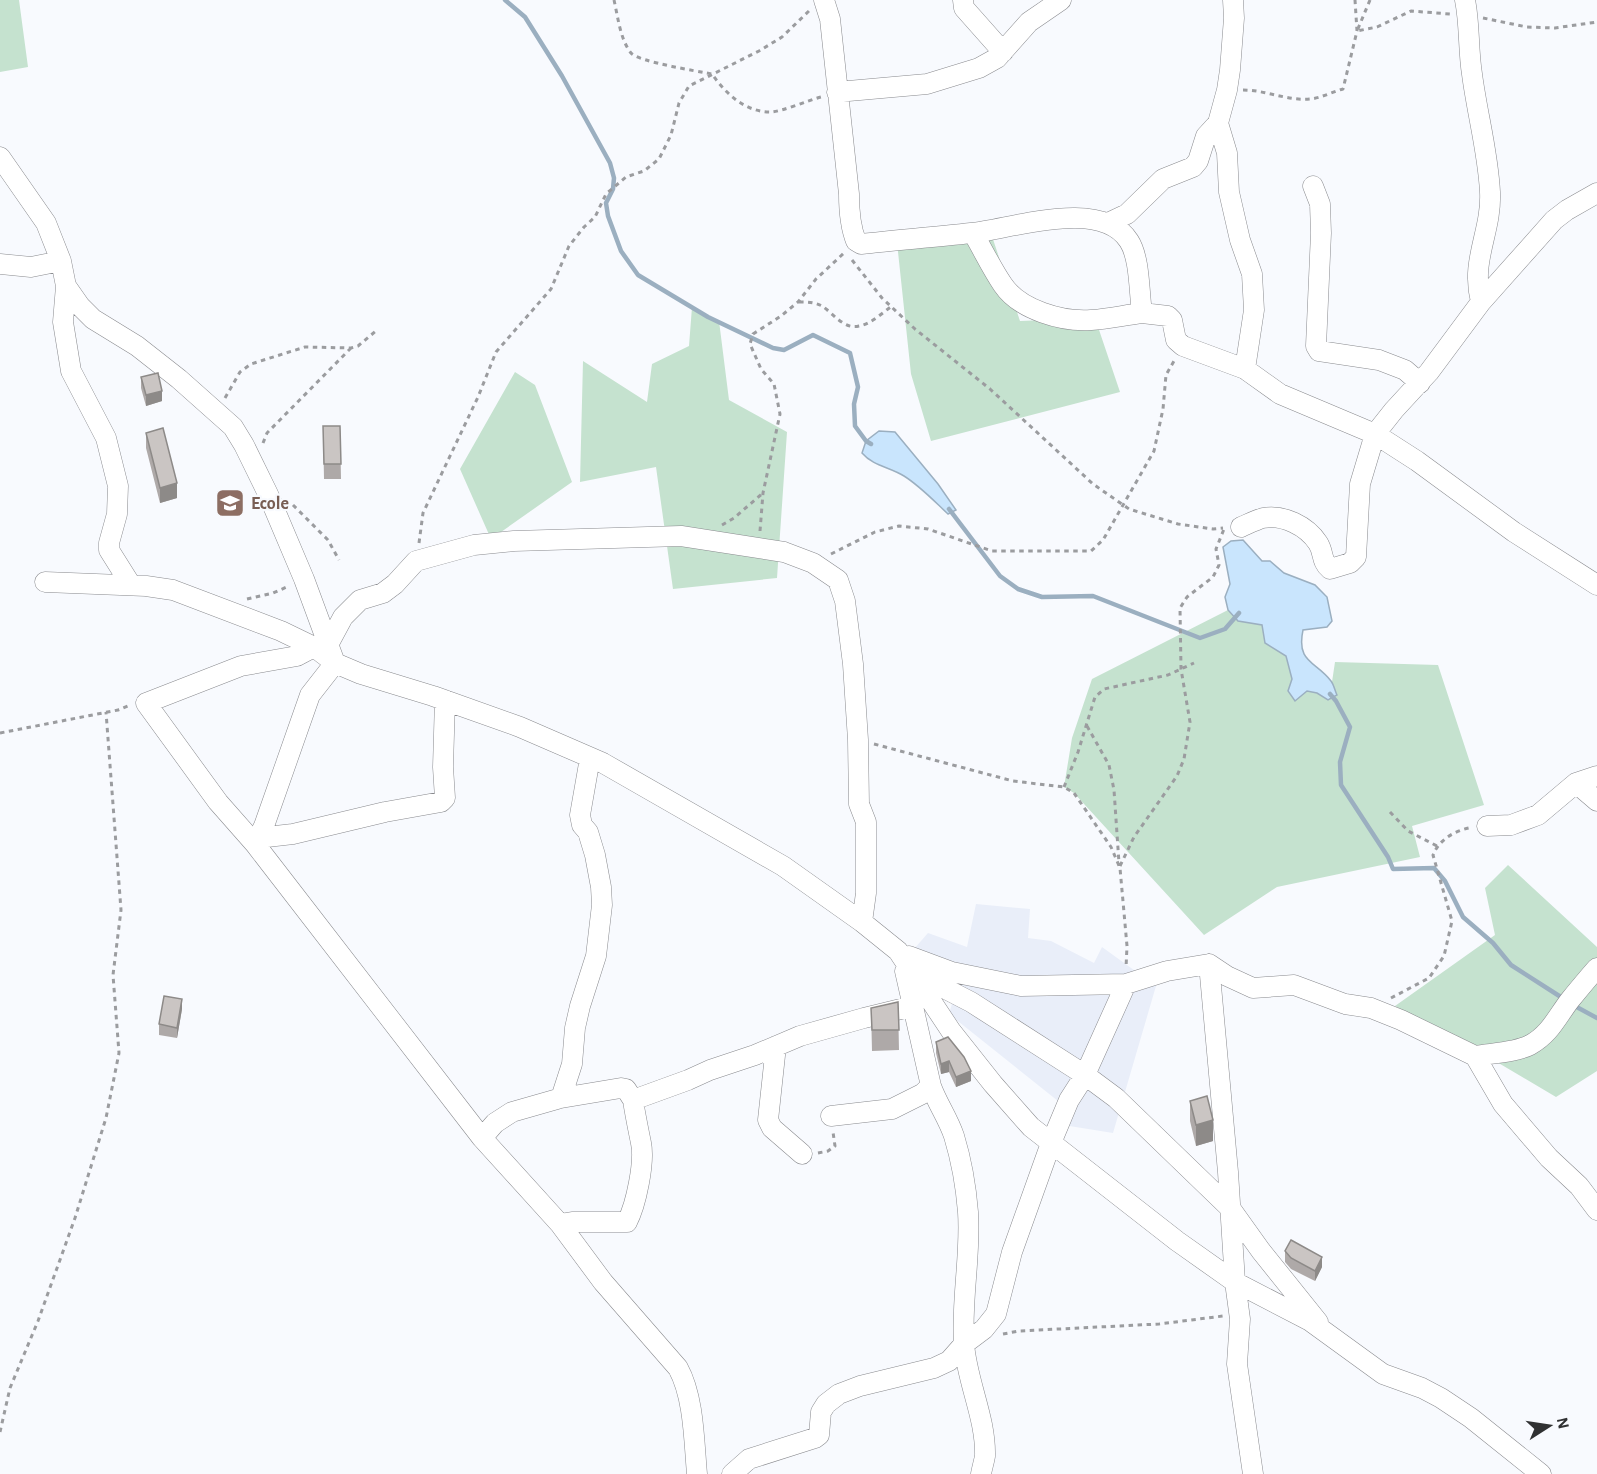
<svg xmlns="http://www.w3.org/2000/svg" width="1597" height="1474" font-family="'Alegreya Sans',sans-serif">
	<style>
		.built { fill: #e9eef9 }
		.green { fill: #c5e2cf }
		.water { fill: #c9e5fd; stroke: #9bafc0; stroke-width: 1.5 }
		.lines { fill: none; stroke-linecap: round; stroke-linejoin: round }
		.stream { stroke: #9bafc0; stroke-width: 4.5 }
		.minor-casing { stroke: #898a8e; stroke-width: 21 }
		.path { stroke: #9b9c9f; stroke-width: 3; stroke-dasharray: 4.5 4.5; stroke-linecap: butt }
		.minor { stroke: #fff; stroke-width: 20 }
		.wall { fill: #aea9a8 }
		.shaded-wall { fill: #8d8a88 }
		.building { fill: #cac5c3; stroke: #8d8a88; stroke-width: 1.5 }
		.labels { text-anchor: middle; stroke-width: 4.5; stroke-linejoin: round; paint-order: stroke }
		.education-label { font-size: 18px; font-weight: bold; fill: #785e54; stroke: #f8fafe; text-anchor: start }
	</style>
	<rect width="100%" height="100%" fill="#f8fafe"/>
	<path class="built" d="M976,904l54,5 -2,29 23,3 43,22 8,-16 54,39 -43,147 -56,-9 6,-19 -114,-91 7,-24 -49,-33 21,-24 39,14z"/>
	<path class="green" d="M0,0h19l9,67 -28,5z
		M987,221l33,100 75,-3 25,74 -189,49 -20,-67 -15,-141z
		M692,307l27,14 10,79 58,32 -10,146 -104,11 -17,-122 -76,15 3,-121 64,41 5,-38 37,-18z
		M515,372l20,13 37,97 -81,57 -31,-70z
		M1228,610l10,11 25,4 2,18 21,13 6,23 15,12 10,2 11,7 8,-5 -4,-13 3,-20 103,3 46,140 -72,21 8,31 -143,30 -73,48 -130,-142 -10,-6 8,-49 20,-59z
		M1508,865l89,82v124l-41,26 -71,-42 -90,-49 100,-71 -10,-47z"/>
	<path class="water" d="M879,431l16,1 43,52 18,26 -8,4c-14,-13 -28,-28 -44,-38 -14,-9 -31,-10 -42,-23l4,-12z
		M1243,540l19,21h8l14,12 31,12 12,12 5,24 -5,6 -24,3c-7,33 13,31 28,51 3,4 4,10 6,14l-9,5 -11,-7 -10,-2 -12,10 -7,-10 4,-12 -6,-23 -21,-13 -3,-18 -24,-4 -10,-11 -3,-13 5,-13 -7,-37 8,-6z"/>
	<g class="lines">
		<path class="stream" d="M505,0l20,17 37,59 48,87 4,15 -1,11 -7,14 2,13 13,35 17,24 70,42 65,31 11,2 29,-15 37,18 8,34 -4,17 1,22 11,15 5,3
			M949,509l51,67 18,13 24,8 51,-1 107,42 25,-9 14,-16
			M1330,694l6,7 14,26 -10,35 1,23 47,72 5,12 41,-1 11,13 18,36 30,26 18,22 53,34
			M1573,1005l24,13"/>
		<g class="minor-casing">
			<path id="minor" d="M824,0l6,19 19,175c0,17 1,32 7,47l5,3c37,-4 74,-7 110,-11 41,-4 130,-36 158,8 11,17 10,51 13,72l26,3 4,4 4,20 7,6 62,23 35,25 95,40 42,27 97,71 83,53
				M963,0l1,8 39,44
				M1233,0l1,18 -4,52 -3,20 -9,33 9,30 2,39 11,48 12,34 2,36 -9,59
				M1465,0c5,25 3,49 7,74 5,39 16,78 18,118 2,40 -20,68 -9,110
				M837,92l90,-8 52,-16 18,-10 32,-36 32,-22
				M0,157l46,66 15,38 5,25 14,20 13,13 44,27 42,33 54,48 11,18 24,49 36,85 31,84 26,11 72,22 87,31 83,36 180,103 79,56 36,29 53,80 42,53 38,43 146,114 58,41 75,39 73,53 39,14 19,10 30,20 70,56
				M1313,186l7,18 1,29 -5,113 3,5 60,9 26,10 15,13
				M1108,223l19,-9 36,-35 30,-12 5,-6 8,-25 12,-13
				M973,233c10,17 19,36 30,52 17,25 59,37 88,35 17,-1 34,-5 51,-7
				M0,264l31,3 30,-6
				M66,286l-3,36 8,49 35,67 12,48 -1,28 -8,29v7l22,35
				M1241,527c7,-3 15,-7 22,-9 20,-4 44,8 55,25 6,9 3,19 12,26l20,-6 6,-6 4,-73 15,-50 19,-24 35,-38 52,-70 73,-82 13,-10 30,-17
				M45,582l101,4 27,4 108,41 33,16 21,16 -25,32 -46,131 -9,18 227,294 78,86 12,-2h55c9,-17 18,-60 14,-79 -3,-15 -6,-29 -8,-43
				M329,643l14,-26 17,-17 23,-7 12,-9 21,-23 58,-16 40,-4 167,-5 103,16 29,11 25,17 7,21 8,63 5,76 1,64 7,18v71l-4,29
				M1576,783l21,18
				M1487,826l24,-1 27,-10 38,-32 21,-7
				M258,838l35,-4 92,-22 56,-10 4,-4 -2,-31 2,-67
				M255,844l-37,-42 -72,-99 95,-37 56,-10 17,-9
				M909,956l43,16 69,14 105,-2
				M1209,964l19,208 7,110 5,37 -3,45 16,110
				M914,968l24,17 33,17 114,73 31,23 115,111 30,42 57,71
				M905,971l26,115c6,17 17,32 23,50 7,23 12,51 14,76 3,44 -7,88 -4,132 3,38 22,74 21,112 -1,6 -3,12 -4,18
				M776,1046l-8,74 4,8 30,26
				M1475,1056c17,-3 39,-3 55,-11 20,-11 27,-28 40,-45 9,-11 18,-22 27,-32
				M561,1098l11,-34 3,-36 5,-22 16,-50 6,-51 -1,-18 -6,-32 -7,-23 -6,-7 -2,-10 10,-57
				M831,1116l61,-7 30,-15 9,-8
				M482,1138l13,-15 17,-11 49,-14 60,-10 5,1 7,11 55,-20 22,-10 45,-15 45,-19 64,-18 49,-12
				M560,1224l43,58 75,86c16,29 16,73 19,106
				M732,1474l17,-15 66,-21 4,-3 2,-23 5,-8 13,-10 21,-8 74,-18 15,-7 15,-17 20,-15 12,-15 16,-62 39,-109 18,-43 16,-25 41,-91 41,-13 42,-7 18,12 26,12 41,-3 51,19 26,4 30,12 74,36 28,48 46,54 30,28 18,24"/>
		</g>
		<path class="path" d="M614,0c4,17 6,39 17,53 8,9 66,18 81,21 13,19 33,38 58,38 11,0 39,-12 51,-15
			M1370,0l-13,31 20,-4 34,-16 39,3
			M1483,18l44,9 28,1 42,-6
			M1243,90c23,0 44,11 67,9 11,-1 22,-7 33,-10l14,-58 -2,-31
			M852,260l30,38 33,31 75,60 103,95 36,25 49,15 35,5 10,-1
			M799,302c8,0 15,0 23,4 11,7 22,24 37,20 12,-2 23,-13 33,-20
			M225,398l15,-26 11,-8 54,-17 46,1 7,-2 19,-16
			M263,443l4,-10 84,-85
			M293,505l35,35 11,20
			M722,525l12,-7 29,-25
			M760,531l3,-38 17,-79 -6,-30 -13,-15 -11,-25 3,-10 28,-18 17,-14 18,-23 28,-26
			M419,543l4,-30 55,-116 18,-45 55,-63 18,-43 15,-19 11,-10 11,-23 20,-17 18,-6 15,-12 12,-24 8,-32 10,-17 70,-35 23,-14 28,-27
			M831,554l44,-22 24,-6 29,3 64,22h99l12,-11 51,-89 9,-42 3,-34 8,-14
			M247,599l26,-6 16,-7
			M1087,726l22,39 5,25 5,73
			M0,733l118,-23 12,-5
			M874,744l139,37 51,6 10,6 37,54 9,21 7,78 -1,22
			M1064,787l14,-35 17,-55 9,-8 64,-14 26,-12
			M1390,812l18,19 29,15
			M1120,866l14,-29 43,-61 7,-17 6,-37 -9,-53 -1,-61 7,-11 26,-20 6,-12 -3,-16 8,-20
			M1391,998l38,-20 15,-22 8,-35 -19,-66c6,-15 21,-24 36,-27
			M818,1153l10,-2 7,-5 -2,-14
			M1003,1334l16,-3 140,-7 64,-8
			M0,1432l10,-44 28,-67 37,-103 31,-100 13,-65 -6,-78 8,-65 -15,-198"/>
		<use href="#minor" class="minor"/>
	</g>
	<path class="wall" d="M141,377l21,24 -16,5 -5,-18z
		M323,426h17l1,53h-17z
		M146,433l31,65 -17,5 -14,-55z
		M898,1002l1,48 -27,1 -1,-43z
		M182,1009l-5,29 -18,-3v-11z
		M936,1042l35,39 -15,6 -7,-15 -8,2 -5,-21z
		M1190,1101l23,40 -17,5 -6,-25z
		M1285,1251l37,16 -7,14 -24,-12 -6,-7z"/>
	<path class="shaded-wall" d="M162,391v10l-16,5v-11z
		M177,483v15l-17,5v-15z
		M182,999v10l-5,29v-10z
		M949,1061v11l-8,2v-10z
		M971,1071v10l-15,6v-10z
		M1213,1120v21l-17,5v-21z
		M1322,1257v10l-7,14v-10z"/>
	<path class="building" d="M158,373l4,18 -16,4 -5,-18z
		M323,426h17l1,38h-17z
		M163,428l14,55 -17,5 -14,-55z
		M164,996l18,3 -5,29 -18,-4z
		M898,1002l1,28h-27l-1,-22z
		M948,1037l16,20 7,14 -15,6 -7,-16 -8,3 -5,-22z
		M1207,1096l6,24 -17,5 -6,-24z
		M1291,1240l31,17 -7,14 -24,-13 -6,-7z"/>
	<defs>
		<g id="school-square" transform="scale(1.5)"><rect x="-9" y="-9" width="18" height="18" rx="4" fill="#8d6e63" stroke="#f8fafe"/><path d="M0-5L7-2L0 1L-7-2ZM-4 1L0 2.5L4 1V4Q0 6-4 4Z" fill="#fff"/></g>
	</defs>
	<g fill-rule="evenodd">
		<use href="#school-square" x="230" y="503"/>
	</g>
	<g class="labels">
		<g class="education-label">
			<text x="251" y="509">Ecole</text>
		</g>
	</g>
	<g transform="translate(1549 1426) rotate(78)" stroke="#f8fafe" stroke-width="4.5" paint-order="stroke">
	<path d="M0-4.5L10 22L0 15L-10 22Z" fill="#303132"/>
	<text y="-9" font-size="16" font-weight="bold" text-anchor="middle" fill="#303132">N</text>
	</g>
</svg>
